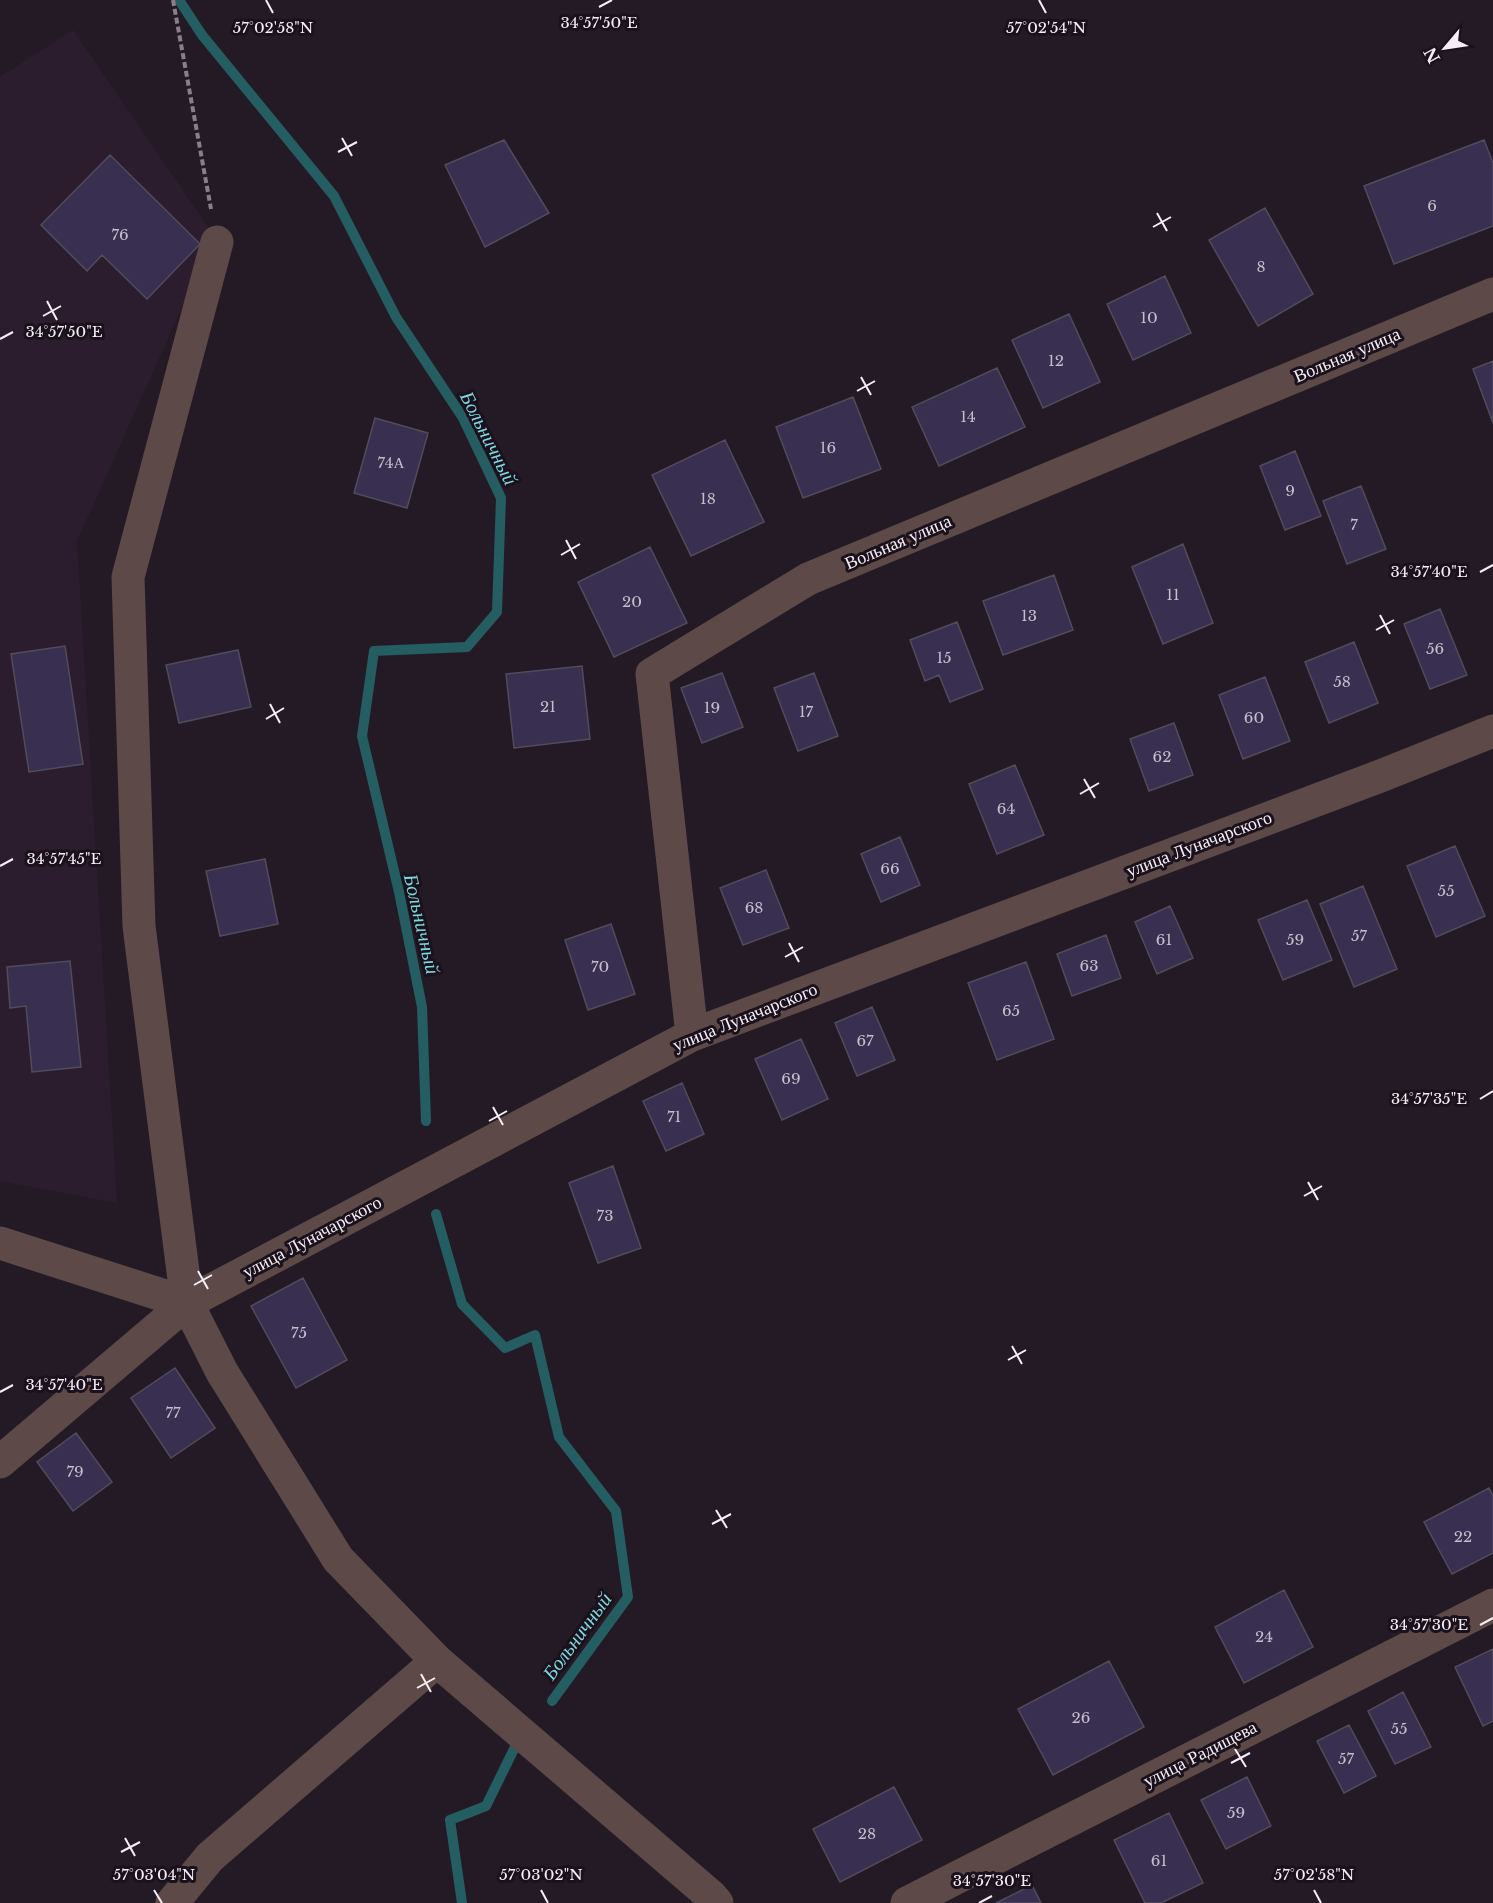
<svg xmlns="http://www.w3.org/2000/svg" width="1493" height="1903" font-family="'Libre Baskerville',serif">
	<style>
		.built { fill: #2c1d2e }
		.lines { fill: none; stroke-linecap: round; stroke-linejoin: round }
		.stream { stroke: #255e62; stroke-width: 10 }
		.building { fill: #392f50; stroke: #504c5b; stroke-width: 1.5 }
		.path { stroke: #887f89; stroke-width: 4; stroke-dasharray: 6 3; stroke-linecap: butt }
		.minor { stroke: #5d4a48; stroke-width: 33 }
		.ticks { fill: none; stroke: #f6eef6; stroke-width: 2 }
		.labels { text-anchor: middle; stroke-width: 6; stroke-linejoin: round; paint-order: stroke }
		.number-label { font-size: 15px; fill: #c7becc }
		.street-label { font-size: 18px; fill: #f6eef6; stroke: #1b111c }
		.water-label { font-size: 20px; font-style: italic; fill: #7cd9e0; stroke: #1b111c }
		.ticks-label { font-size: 15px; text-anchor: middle; fill: #f6eef6; stroke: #1b111c; stroke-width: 6; stroke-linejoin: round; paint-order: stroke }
	</style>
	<rect width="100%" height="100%" fill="#241a25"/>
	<path class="built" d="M73,30l141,206 -137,305 40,662 -117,-22v-1104z"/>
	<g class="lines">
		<path class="stream" d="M179,0l23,35 132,161 62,121 67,101 38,80 -4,114 -30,35 -93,4 -12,85 37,156 23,115 4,114
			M436,1214l26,90 43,44 30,-13 24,102 57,74 12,86 -76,104
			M462,1903l-12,-83 36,-14 28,-57"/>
	</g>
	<path class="building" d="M504,140l45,73 -64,34 -40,-82z
		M1484,140l9,23v63l-99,38 -30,-78z
		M110,155l90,89 -53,55 -45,-44 -15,16 -46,-46z
		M1265,208l48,86 -55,32 -49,-86z
		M1165,276l26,57 -58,27 -26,-56z
		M1069,314l31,68 -57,26 -31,-68z
		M1493,361v62l-20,-54z
		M997,368l28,59 -86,39 -27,-59z
		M853,397l28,72 -78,29 -27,-71z
		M375,418l53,15 -21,75 -53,-15z
		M725,440l39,82 -73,34 -39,-81z
		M1295,451l26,65 -36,14 -25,-64z
		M1361,486l25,63 -39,15 -24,-63z
		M1183,544l30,79 -50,21 -31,-77z
		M650,547l37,76 -73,34 -36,-75z
		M1054,575l19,55 -70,25 -20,-54z
		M1440,609l27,66 -37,14 -26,-65z
		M957,622l26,67 -33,13 -11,-27 -14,6 -15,-41z
		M1354,642l24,61 -49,20 -24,-61z
		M65,646l18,118 -54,8 -18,-118z
		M238,650l13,57 -72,16 -13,-58z
		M582,666l8,73 -76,9 -8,-74z
		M722,673l21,54 -41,16 -21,-55z
		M814,673l24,63 -40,15 -24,-63z
		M1265,677l25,64 -47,18 -24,-64z
		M1174,723l19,52 -44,16 -19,-52z
		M1015,765l29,70 -47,19 -28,-70z
		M900,837l20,48 -39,17 -20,-48z
		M1455,846l30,70 -49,21 -29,-71z
		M265,859l13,65 -58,12 -14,-65z
		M766,870l23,58 -46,17 -23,-57z
		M1363,886l34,83 -43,18 -34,-83z
		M1307,900l25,60 -49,20 -25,-60z
		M1170,906l23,52 -36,16 -22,-52z
		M611,924l24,70 -47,16 -23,-70z
		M1106,935l15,43 -49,18 -15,-42z
		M70,961l11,106 -49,5 -6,-66 -16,2 -3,-41z
		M1026,962l28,77 -57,21 -29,-77z
		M872,1007l23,53 -38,16 -22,-53z
		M801,1039l27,60 -46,21 -27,-61z
		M682,1083l22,51 -38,17 -23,-50z
		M613,1166l28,82 -43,15 -29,-80z
		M303,1278l44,82 -51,28 -45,-82z
		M175,1368l40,60 -44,30 -40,-60z
		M76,1433l36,49 -39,29 -36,-49z
		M1489,1488l4,8v57l-41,21 -28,-52z
		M1284,1590l29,57 -69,36 -29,-56z
		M1493,1649v72l-10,5 -28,-59z
		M1109,1661l35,66 -91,48 -35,-66z
		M1403,1692l28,55 -36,17 -27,-53z
		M1349,1725l27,51 -32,17 -27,-52z
		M1247,1777l24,49 -45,23 -25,-49z
		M894,1787l28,53 -82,42 -27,-53z
		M1169,1813l34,70 -42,20h-16l-31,-63z
		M1032,1885l9,18h-45z"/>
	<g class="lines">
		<path class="path" d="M173,0l38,209"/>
		<path class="minor" d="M217,242l-89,335 11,349 48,377 35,69 116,187 99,102 274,235 6,7
			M692,1035l-40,-361 156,-95 685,-285
			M0,1243l187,60
			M0,1462l187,-159 505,-268 691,-260 110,-44
			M172,1903l38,-46 227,-196
			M907,1903l586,-298"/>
	</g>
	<path class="ticks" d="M266,0l7,13M1039,0l7,13M599,7l13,-7M342,138l10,18M338,152l19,-10M1157,213l10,18M1153,227l18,-10M47,301l10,19M43,316l18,-10M0,339l13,-7M861,377l10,18M857,391l18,-10M566,540l10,19M561,555l19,-11M1480,572l13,-7M1380,615l10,19M1376,630l18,-10M270,704l10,19M266,719l18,-11M1084,779l11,19M1080,794l19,-11M0,866l13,-7M789,943l10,19M785,957l18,-10M1480,1099l13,-8M493,1107l10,18M489,1121l18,-10M1308,1182l10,18M1304,1196l18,-10M198,1271l10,18M194,1285l18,-10M1012,1346l10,18M1008,1360l18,-10M0,1392l13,-7M716,1510l11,18M712,1524l19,-10M1480,1625l13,-7M421,1674l10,18M417,1688l18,-10M1235,1749l11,18M1231,1763l19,-10M125,1838l10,18M121,1852l19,-10M154,1890l8,13M541,1890l7,13M1314,1890l7,13M979,1903l13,-7"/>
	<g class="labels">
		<g class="number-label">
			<text x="1432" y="211">6</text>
			<text x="120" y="240">76</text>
			<text x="1261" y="272">8</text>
			<text x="1149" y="323">10</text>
			<text x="1056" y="366">12</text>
			<text x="968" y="422">14</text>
			<text x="828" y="453">16</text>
			<text x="391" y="468">74А</text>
			<text x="1290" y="496">9</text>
			<text x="708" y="504">18</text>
			<text x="1354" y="530">7</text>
			<text x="1173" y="600">11</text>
			<text x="632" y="607">20</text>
			<text x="1029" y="621">13</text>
			<text x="1435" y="654">56</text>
			<text x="944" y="663">15</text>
			<text x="1342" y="687">58</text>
			<text x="548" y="712">21</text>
			<text x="712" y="713">19</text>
			<text x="806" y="717">17</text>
			<text x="1254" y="723">60</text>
			<text x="1162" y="762">62</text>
			<text x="1006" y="814">64</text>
			<text x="890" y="874">66</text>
			<text x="1446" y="896">55</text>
			<text x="754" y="913">68</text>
			<text x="1359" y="941">57</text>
			<text x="1164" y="945">61</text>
			<text x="1295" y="945">59</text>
			<text x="1089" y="971">63</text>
			<text x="600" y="972">70</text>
			<text x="1011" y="1016">65</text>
			<text x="865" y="1046">67</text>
			<text x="791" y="1084">69</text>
			<text x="674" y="1122">71</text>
			<text x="605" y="1221">73</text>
			<text x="299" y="1338">75</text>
			<text x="173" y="1418">77</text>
			<text x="75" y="1477">79</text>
			<text x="1463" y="1542">22</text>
			<text x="1264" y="1642">24</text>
			<text x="1081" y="1723">26</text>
			<text x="1399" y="1734">55</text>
			<text x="1346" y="1764">57</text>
			<text x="1236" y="1818">59</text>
			<text x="867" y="1839">28</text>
			<text x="1159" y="1866">61</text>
		</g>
		<g class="street-label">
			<text transform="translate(1347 355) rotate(-23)" y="6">Вольная улица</text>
			<text transform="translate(898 542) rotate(-23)" y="6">Вольная улица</text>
			<text transform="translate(1199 844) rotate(-21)" y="6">улица Луначарского</text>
			<text transform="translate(745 1017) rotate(-22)" y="6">улица Луначарского</text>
			<text transform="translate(312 1237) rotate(-28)" y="6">улица Луначарского</text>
			<text transform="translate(1200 1754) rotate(-27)" y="6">улица Радищева</text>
		</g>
		<g class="water-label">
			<text transform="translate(489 438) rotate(63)" y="7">Больничный</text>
			<text transform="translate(422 924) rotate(77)" y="7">Больничный</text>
			<text transform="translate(577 1636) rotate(-54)" y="7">Больничный</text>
		</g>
	</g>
	<g class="ticks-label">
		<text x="599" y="28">34°57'50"E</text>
		<text x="273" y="33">57°02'58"N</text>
		<text x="1046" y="33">57°02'54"N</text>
		<text x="64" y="337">34°57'50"E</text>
		<text x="1429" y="577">34°57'40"E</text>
		<text x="64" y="864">34°57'45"E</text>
		<text x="1429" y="1104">34°57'35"E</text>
		<text x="64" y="1390">34°57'40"E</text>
		<text x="1429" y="1630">34°57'30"E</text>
		<text x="154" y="1880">57°03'04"N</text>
		<text x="541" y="1880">57°03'02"N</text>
		<text x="1314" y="1880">57°02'58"N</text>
		<text x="992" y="1886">34°57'30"E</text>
	</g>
	<g transform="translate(1445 48) rotate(241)" stroke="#1b111c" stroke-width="4.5" paint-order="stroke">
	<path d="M0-4.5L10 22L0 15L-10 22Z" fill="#f6eef6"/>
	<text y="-9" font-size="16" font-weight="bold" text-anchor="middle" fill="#f6eef6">N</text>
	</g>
</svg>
